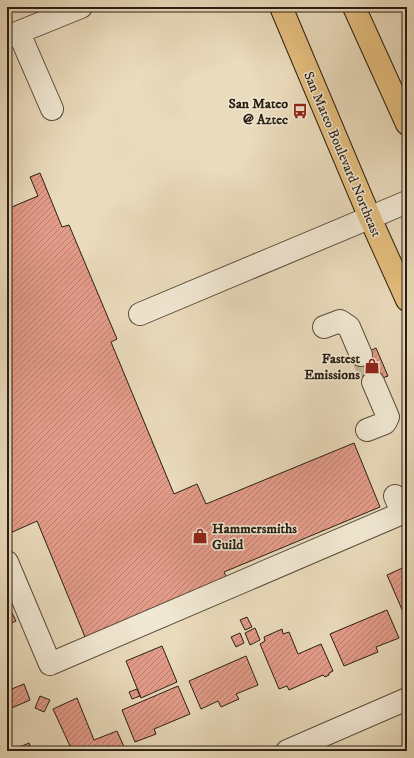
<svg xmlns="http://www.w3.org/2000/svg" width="414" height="758" font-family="'IM FELL DW Pica',serif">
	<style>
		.building { fill: url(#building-hatch); stroke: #2a1e12 }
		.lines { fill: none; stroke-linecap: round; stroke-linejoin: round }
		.minor-tunnel { stroke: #c4b59a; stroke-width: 22; stroke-dasharray: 22 11; stroke-linecap: butt }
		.minor-casing { stroke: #5a4d3c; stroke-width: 24 }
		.major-casing { stroke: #2a1e12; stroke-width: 24 }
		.minor { stroke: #f1e8d3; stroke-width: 22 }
		.major { stroke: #e5be7e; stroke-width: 22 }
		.labels { text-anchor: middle; stroke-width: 3; stroke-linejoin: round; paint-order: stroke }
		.poi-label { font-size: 14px; font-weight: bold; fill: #2a1e12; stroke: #f1e8d3; text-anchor: end }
		.street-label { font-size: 14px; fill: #2a1e12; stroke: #f1e8d3 }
	</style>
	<defs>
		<pattern id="building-hatch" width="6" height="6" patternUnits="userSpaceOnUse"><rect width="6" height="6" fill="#e49c8a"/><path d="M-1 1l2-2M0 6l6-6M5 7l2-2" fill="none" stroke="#b97f6f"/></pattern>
	</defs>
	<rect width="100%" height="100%" fill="#eadbbc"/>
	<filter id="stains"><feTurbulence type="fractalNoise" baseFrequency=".005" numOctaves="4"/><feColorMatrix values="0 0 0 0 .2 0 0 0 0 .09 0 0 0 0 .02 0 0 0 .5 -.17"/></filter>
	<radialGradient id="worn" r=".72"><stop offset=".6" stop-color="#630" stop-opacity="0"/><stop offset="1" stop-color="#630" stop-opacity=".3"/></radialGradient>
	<path class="building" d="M40,173l22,54 7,-2 48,114 -6,3 63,152 23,-10 9,20 148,-61 26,64 -156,65 3,6 -142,59 -48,-116 -29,13 -1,-3v-322l31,-13 -8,-19z
		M376,348l12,28 -21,8 -11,-27z
		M407,566v55l-20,-46z
		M10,609l6,12 -9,4v-15z
		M387,610l12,28 -23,9 2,5 -34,14 -14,-32z
		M247,617l5,10 -7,3 -5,-10z
		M255,628l5,12 -10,5 -5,-12z
		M282,629l1,5 6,-2 9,22 23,-10 12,27 -4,2v2l-4,2 -2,-2 -34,15 -2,-4 -8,3 -19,-45 5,-3 -1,-4z
		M240,633l4,10 -8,4 -5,-10z
		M162,646l15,36 -36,16 -15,-37z
		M246,656l12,29 -22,9 3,5 -18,8 -3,-6 -17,8 -12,-28z
		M24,684l6,16 -23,10v-19z
		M178,686l12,28 -36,15 2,5 -21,8 -13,-32z
		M137,689l3,7 -8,3 -3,-7z
		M40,696l10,4 -6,12 -9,-4z
		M77,698l17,42 23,-9 9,20h-67l11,-5 -17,-37z
		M7,721h1l3,6 -4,2z
		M7,742l4,9 18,-8 3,8h-25z"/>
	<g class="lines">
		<path class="minor-tunnel" d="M361,355l12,27"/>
		<g class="minor-casing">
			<path id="minor" d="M19,33l33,76
				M7,37l74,-30
				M140,314l267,-112
				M324,327l16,-6 9,6 12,28
				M367,430l18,-7 3,-6 -15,-35
				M395,496l7,17
				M7,562l43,102 357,-153
				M287,751l120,-52"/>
		</g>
		<g class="major-casing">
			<path id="major" d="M281,7l89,211 37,82
				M354,7l53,117"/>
		</g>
		<use href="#minor" class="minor"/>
		<use href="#major" class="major"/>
	</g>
	<defs>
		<g id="bus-bare" transform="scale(1.2)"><path d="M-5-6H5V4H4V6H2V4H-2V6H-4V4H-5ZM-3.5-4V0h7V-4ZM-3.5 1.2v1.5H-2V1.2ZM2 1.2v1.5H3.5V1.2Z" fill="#8f2418" stroke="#f1e8d3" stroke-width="2.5" paint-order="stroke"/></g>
		<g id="shop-bare" transform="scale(1.2)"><path d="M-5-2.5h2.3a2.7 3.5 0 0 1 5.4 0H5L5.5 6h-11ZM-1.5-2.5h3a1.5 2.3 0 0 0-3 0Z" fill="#8f2418" stroke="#f1e8d3" stroke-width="2.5" paint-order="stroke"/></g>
	</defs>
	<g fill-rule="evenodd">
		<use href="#bus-bare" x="300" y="111"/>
		<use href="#shop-bare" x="372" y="366"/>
		<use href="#shop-bare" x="200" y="536"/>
	</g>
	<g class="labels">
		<g class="poi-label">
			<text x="288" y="108">San Mateo<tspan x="288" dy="16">@ Aztec</tspan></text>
			<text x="360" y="363">Fastest<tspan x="360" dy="16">Emissions</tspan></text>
			<text x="212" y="533" text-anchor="start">Hammersmiths<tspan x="212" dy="16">Guild</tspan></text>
		</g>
		<g class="street-label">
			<text transform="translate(343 154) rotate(67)" y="5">San Mateo Boulevard Northeast</text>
		</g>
	</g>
	<rect width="414" height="758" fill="none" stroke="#eadbbc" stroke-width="24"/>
	<rect x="8" y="8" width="398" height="742" fill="none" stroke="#2a1e12" stroke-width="2"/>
	<rect x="12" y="12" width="390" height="734" fill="none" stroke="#2a1e12"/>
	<rect width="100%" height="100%" filter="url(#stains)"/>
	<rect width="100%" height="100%" fill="url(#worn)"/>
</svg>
